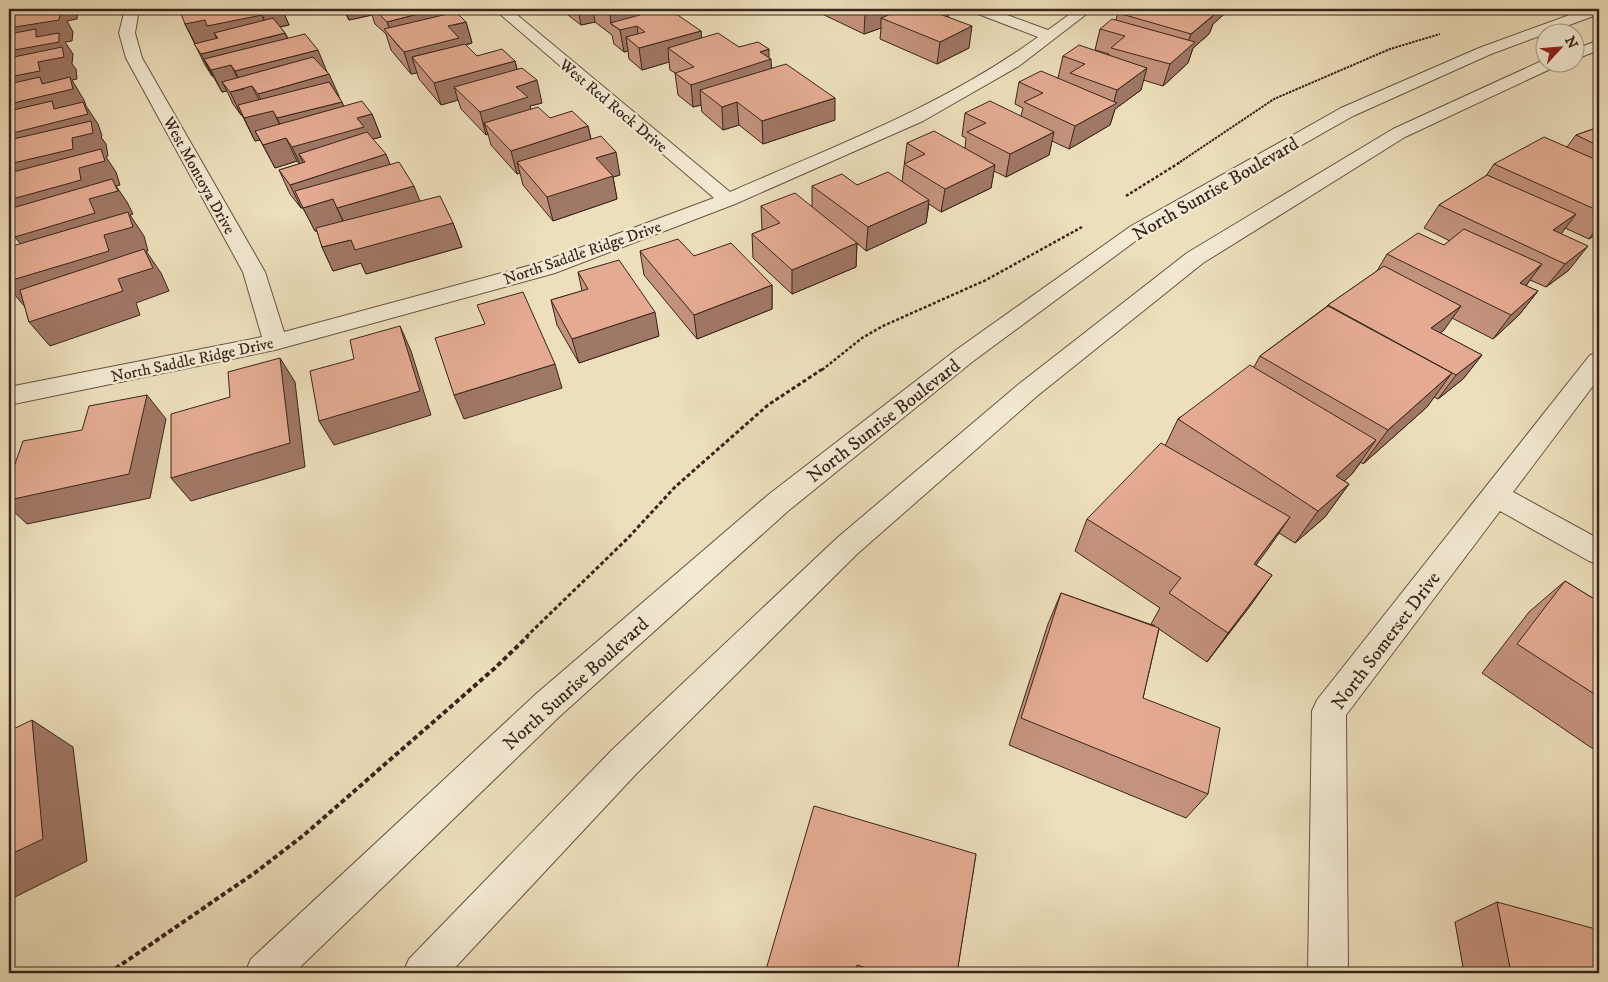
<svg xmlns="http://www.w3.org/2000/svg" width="1608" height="982" font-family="'IM FELL DW Pica',serif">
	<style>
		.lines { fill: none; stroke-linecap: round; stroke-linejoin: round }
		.minor-casing { stroke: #665343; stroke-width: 2 }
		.path-far3 { stroke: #39241b; stroke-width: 2; stroke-dasharray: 2.5 1; stroke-linecap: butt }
		.path-far2 { stroke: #39241b; stroke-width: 2.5; stroke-dasharray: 3 2; stroke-linecap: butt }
		.path-far1 { stroke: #39241b; stroke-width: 3; stroke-dasharray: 4 2.5; stroke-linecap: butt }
		.path { stroke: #39241b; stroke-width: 4; stroke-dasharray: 5 3; stroke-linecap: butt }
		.minor { fill: #f3ead3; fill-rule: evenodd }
		.wall { fill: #c4937e; stroke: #39241b }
		.shaded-wall { fill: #a07866; stroke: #39241b }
		.building { fill: #e4ab92; stroke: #39241b }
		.labels { text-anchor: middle; stroke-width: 5; stroke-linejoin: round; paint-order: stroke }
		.far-street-label { font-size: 16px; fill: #39241b; stroke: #f3ead3 }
		.street-label { font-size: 19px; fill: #39241b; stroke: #f3ead3 }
	</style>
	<rect width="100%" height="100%" fill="#eddfbc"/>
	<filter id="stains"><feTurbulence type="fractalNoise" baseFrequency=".004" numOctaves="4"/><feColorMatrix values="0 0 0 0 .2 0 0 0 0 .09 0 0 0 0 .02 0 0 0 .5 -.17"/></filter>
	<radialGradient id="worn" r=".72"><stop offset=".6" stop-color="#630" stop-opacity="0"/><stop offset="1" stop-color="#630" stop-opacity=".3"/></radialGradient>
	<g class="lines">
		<g class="minor-casing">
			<path id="minor" d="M125,9h14l-4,24 7,25 123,214 19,60 255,-69 175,-65 -220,-189h16l220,183c105,-46 215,-87 308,-155l-65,-25 -2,-3h20l57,21 29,-21h16l-74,57 -96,55 -188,83 -180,69 -280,77 -266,55v-18l253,-50 -19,-65 -117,-214 -7,-25z
				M1586,9h13v5l-108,40 -138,62 -208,118 -173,128 -184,149 -228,205 -266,257h-49l6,-14 285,-265 232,-199 188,-145 175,-124 210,-118 138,-60z
				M1599,40v10l-23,9v-10z
				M1546,59v3h15l-2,3 -154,72 -202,126 -166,133 -180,158 -221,220 -186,199h-47l6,-14 203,-209 225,-212 182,-154 168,-131 206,-124z
				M1599,353v25l-86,114 86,47v26l-10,-4 -89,-50 -154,204 2,258h-40l4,-262 5,-11 273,-345z"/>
		</g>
		<path class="path-far3" d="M1180,162l94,-63 116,-50 50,-15"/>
		<path class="path-far2" d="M1126,196l56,-35
			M822,370l40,-32 21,-12 103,-46 96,-53"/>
		<path class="path-far1" d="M526,637l102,-99 47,-51 93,-82 56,-37"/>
		<path class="path" d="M109,973l147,-101 48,-37 191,-167 33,-32"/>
		<use href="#minor" class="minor"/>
	</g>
	<path class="wall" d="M182,9h100l7,16 -9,2 5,6 3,5 39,34 17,35 28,7 9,23 -8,2 17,26 30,36 33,22 9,24 -96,27 -5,-11 -28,8 -11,-24 -5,-16h-2l-12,-23h-2l-11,-14 -11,-24 20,-6 -2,-3 -22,7 -15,-28 -5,1 -13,-26h-1l-8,-11 -6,-13 -5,1 -9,-16h-1l-7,-11 -20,-41v-10z
		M343,9h106l2,4 15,9 6,21 -6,2 11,11 38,5 2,8 25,34 -12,3 1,3 19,9 38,8 3,13 29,36 -7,2 4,22 -64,22 -30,-36 -3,-12 -3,1 -26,-29 -3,-11 -2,1 -25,-26 -3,-9 -17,5 -22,-26 -2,-6 -6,1 -20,-24 -5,-16 -11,-10 -3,-9 -23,5z
		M567,9h91l1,1 42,21v7l38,9 30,11 3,10 63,52 -72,24 -24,-19 -16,5 -21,-18 -1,-7 -8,2 -15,-12 -3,-22 -5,-3 -1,-8 -27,8 -13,-11 -1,-8 -4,1 -10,-8 -2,-9 -17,-13 -14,3 -13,-10z
		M818,9h83v1l48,-1 -1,8 21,31 -32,16 -57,-25 1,-11 -17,6 -46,-22z
		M1125,9h105l-17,15 -4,10 -16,14 -5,15 -25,23 -20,-6 -2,10 -26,19 -5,16 -41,24 -17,-8 -3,14 -43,22 -12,-6 -3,17 -50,24 -12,-8 -3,19 -60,28 -9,-8 -1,24 -64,27 -39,-36 -1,-24 10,-4 -1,-24 51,1v-21l45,-1 45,-3 5,-39 58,5 1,-10 -4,-2 3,-23 56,3 2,-8 -8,-4 4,-22 39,-4 5,-22 46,-1v-1l-14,-4 5,-21 16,-9 2,-7z
		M1599,127v105l-10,7 -24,-11 -4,6 8,36 -23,17 -16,-7 -4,6 12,5 -19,24 -26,24 -41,-21 -8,12 -4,3 42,22 -19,24 -25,20 -4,-2 -7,10 -64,57 -2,-2 -9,12 -8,7 5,3 -24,33 -30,26 -16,-10 -23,32 16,10 -22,31 -43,56 -48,-33 -16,69 65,96 -22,24 -177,-73 39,-121 13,-31 94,33 -4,-2 9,-16 -85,-57 12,-32 78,-73 13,-27 76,-52 6,-11 66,-49 2,-2 49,-34 10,-17 57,-9 6,-4 -26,-13 15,-23 47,-29 8,-12 73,-17 9,-12z
		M640,251l54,5 78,29v24l-75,30 -53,-64z
		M578,272l81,64 -80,27 -22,-38 -6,-25 31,-9z
		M1565,581l34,21v151l-117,-80 47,-61z
		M976,854l-19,119h-192z
		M1497,902l102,71h-135l-9,-51z"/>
	<path class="shaded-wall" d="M9,9h68l1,1 -1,9 -10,2 6,11 -1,9 -7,1 8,12 -1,10 4,5 1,10 -5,1 12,20 2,6 12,18 4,12 -1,1 5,7 2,12 -2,1 10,15 4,13 -4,1 11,16 6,12 -3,1 14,21 4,15h-2l15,22 8,18 -33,12 4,12 -90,31 -21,-24 -4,-15 -16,-19v-7l25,-20 -19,-24 77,-32 -83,23z
		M182,9h100l7,16 -21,4 -6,-14 10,22 -54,1 -4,-5 7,14 -25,-2 -11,-21 4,-2z
		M345,9h24l3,6 -23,5z
		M437,9h12l5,16 12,-3 6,21 -60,14 5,16 -6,1 -7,-22 -10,-11 -7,-19z
		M578,9h15l2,13 -14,3z
		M632,9h26l1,1 -22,16 3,21 -14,-10 2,14 -4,1 -4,-22 -9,-6 -1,-9z
		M877,9h24l-1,11 -19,-2v10l-17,6 1,-21z
		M945,9h4l-2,19 -10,-15z
		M1215,9h15l-17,15 -4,10 -16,14 -5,15 -25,23 7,-22 15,-14 6,-16 22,-18z
		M972,26l-3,22 -32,16 3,-22z
		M701,31l2,21 -35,-4 1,14 -27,8 -3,-22z
		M285,33l10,22 -64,10 11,22 -20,-5 5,9 -5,1 -11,-22 -7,-11 9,17h-1l-11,-22z
		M769,49v11l2,-1 1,22 -72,9 1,15 -8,2 -2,-22 69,-33z
		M318,50l9,22 -75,14 11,22 -22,7 -11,-23 14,-3 -9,-18z
		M515,61l5,22 -66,4 4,13 -17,5 -7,-22z
		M1147,68l-6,22 -26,19 -5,16 -41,24 6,-23 38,-21 4,-15z
		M329,74l10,22 -64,19 9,18 -29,-2 5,9 -5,1 -11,-23 23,-6 -9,-18z
		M537,80l5,23 -12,3 4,14 -50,3 4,11 -2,1 -6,-23 36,-25z
		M835,98v22l-72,24 -1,-23z
		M342,102l9,22 -63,17 -11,-23z
		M737,102l2,23 -16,5 -1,-23z
		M372,114l9,23 -12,3 -70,14 7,15 -3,1 -11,-23 65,-29z
		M588,126l5,23 -76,13 3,11 -3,1 -6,-23z
		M1054,132l-5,23 -43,22 4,-23z
		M286,138l11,23 -22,7 -12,-23z
		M616,152l4,23 -7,2 4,22 -64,22 -6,-24 49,-39z
		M386,154l9,23 -94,31 -11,-23z
		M995,165l-4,23 -50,24 4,-23z
		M414,186l9,23 -75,23 -11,-24z
		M333,199l11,24 -29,8 -12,-23z
		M929,200l-3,23 -60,28 2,-24z
		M1576,214l-18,24 -5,-8z
		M453,223l9,24 -96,27 -5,-11 -28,8 -11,-24 29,-7z
		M1599,225v7l-10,7z
		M857,243l-1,24 -64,27v-24z
		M1588,246l-19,24 -23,17 19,-23z
		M1542,264l-18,24 -4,-5z
		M772,285v24l-75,30 -3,-24z
		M1538,291l-19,24 -26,24 18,-24z
		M1461,306l-17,24 -29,22 16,-24z
		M655,312l4,24 -80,27 -7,-24z
		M400,326l11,25 20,64 -97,30 -15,-24z
		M1482,355l-19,24 -25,20 18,-24z
		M280,358l15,24 10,85 -114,34 -20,-23z
		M555,364l7,24 -98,31 -10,-24z
		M1452,373l-25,34 -64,57 25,-34z
		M147,395l19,24 -16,79 -123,26 -18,-17v-7z
		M1376,440l-24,34 -39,35 23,-33z
		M1349,484l-24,33 -30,26 23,-32z
		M1290,517l-22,32 -35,46 21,-31z
		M1272,575l-22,31 -43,56 21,-29z
		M32,720l41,27 14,114 -78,39v-45z"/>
	<path class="building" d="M30,9h10l-1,5 22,-3 -2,9 -50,8v-16z
		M210,9h49l3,6 -55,11 -2,-6 -20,4 -4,-10z
		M374,9h63l-50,13z
		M602,9h30l-22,6z
		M662,9h7l32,22 -62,17 -13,-11 19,-5 -8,-6 -17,4 -10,-7z
		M856,9h21l-12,4z
		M903,9h42l-8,4 35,13 -32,16 -59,-24z
		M1125,9h76l15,4 -25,21 -73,-21z
		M456,12l10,10 -18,4 11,12 -55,14 -20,-23z
		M273,18l12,15 -84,21 -7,-10 24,-6 -4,-5z
		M1112,19l83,23 -25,22 -59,-16 14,-12 -25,-7z
		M36,29v8l23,-4v9l-50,9v-17z
		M718,33l21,14 19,-5 11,7 -9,3 11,7 -80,26 -16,-12 19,-6 -26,-19z
		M305,34l13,16 -83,21 -4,-6 -20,5 -7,-11z
		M465,44l12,12 25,-7 13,12 -81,22 -22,-26z
		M1079,45l68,23 -30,22 -47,-17 15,-9 -22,-8z
		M62,47l2,10 -26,5 2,9 -31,6v-19z
		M313,57l16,17 -71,20 -6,-8 -22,6 -8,-10z
		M786,64l49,34 -73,23 -25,-19 -15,5 -22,-17z
		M522,68l15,12 -21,7 12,10 -48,15 -26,-25z
		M1041,71l76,32 -42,23 -51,-24 19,-9 -24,-11z
		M40,77l2,7 28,-7 3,12 -64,15v-20z
		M329,82l13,20 -65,16 -4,-7 -29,7 -6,-13z
		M52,101l2,8 29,-7 5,12 -79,20v-23z
		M362,101l10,13 -15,4 7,9 -72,20 -6,-9 -23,7 -8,-14z
		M990,101l64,31 -44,22 -43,-22 19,-9 -21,-10z
		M538,107l12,11 22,-7 16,15 -77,25 -27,-28z
		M91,121l2,12 -21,5 1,11 -64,15v-24z
		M1599,127v19l-23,-11z
		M934,131l61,34 -50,24 -41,-25 21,-10 -18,-11z
		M367,132l19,22 -96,31 -11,-15 26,-8 -6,-8z
		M601,136l15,16 -20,6 17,18 -66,21 -30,-35z
		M1544,137l55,24v50l-105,-47z
		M101,149l4,12 -26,7 2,12 -72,20v-27z
		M399,162l15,24 -77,22 -4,-9 -30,9 -8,-17z
		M888,172l41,28 -61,27 -56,-41 30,-12 15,11z
		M1487,175l89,39 -23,16 35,16 -23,18 -126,-59z
		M112,179l6,12 -29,8 6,14 -80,24 -6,-21v-7z
		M795,193l62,50 -65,27 -40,-36 28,-11 -19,-17z
		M440,196l13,27 -98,27 -4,-10 -29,7 -6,-19z
		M128,212l5,15 -29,8 5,16 -100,30v-34z
		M1464,229l78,35 -22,19 18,8 -27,24 -124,-61 31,-21 26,12z
		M678,239l16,17 37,-13 41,42 -78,30 -54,-64z
		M144,249l9,19 -35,11 5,12 -94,31 -9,-32z
		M619,260l36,52 -83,27 -21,-39 37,-11 -10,-17z
		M1384,266l77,40 -30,22 51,27 -26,20 -128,-70z
		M523,292l32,72 -101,31 -19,-57 50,-14 -8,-19z
		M1328,306l124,67 -64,57 -128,-74z
		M400,326l20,65 -101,30 -9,-50 44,-12 -4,-19z
		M280,358l10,85 -119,35v-64l59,-17 -2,-25z
		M1250,365l126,75 -40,36 13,8 -31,27 -140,-92z
		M147,395l-18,79 -120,26v-19l14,-40 59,-11 7,-24z
		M1161,443l129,74 -36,47 18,11 -44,58 -59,-40 12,-15 -94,-59z
		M1565,581l34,21v95l-82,-53z
		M1061,593l98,35 -16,70 77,30 -12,66 -187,-76z
		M32,720l11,119 -34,16v-124z
		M814,806l162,48 -19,119h-74l-26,-8 -2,8h-90z
		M1497,902l102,28v43h-88z"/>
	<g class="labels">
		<g class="far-street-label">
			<text transform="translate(614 105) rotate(40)" y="6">West Red Rock Drive</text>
			<text transform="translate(200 175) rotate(61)" y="6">West Montoya Drive</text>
			<text transform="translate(582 252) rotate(-19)" y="6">North Saddle Ridge Drive</text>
			<text transform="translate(192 359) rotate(-12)" y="6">North Saddle Ridge Drive</text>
		</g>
		<g class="street-label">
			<text transform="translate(1215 188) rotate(-30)" y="7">North Sunrise Boulevard</text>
			<text transform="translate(883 420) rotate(-38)" y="7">North Sunrise Boulevard</text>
			<text transform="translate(1385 640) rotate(-53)" y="7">North Somerset Drive</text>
			<text transform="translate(575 683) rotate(-42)" y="7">North Sunrise Boulevard</text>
		</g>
	</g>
	<rect width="1608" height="982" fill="none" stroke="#eddfbc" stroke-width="30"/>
	<rect x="10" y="10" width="1588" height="962" fill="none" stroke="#39241b" stroke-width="2.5"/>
	<rect x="15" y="15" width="1578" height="952" fill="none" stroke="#39241b"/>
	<g transform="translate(1560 48) rotate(64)"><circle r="24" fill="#f3ead3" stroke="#a99b89"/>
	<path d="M0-4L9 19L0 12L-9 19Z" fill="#8f2418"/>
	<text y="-8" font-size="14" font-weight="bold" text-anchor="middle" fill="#39241b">N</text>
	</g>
	<rect width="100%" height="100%" filter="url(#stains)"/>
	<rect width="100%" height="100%" fill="url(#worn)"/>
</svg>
